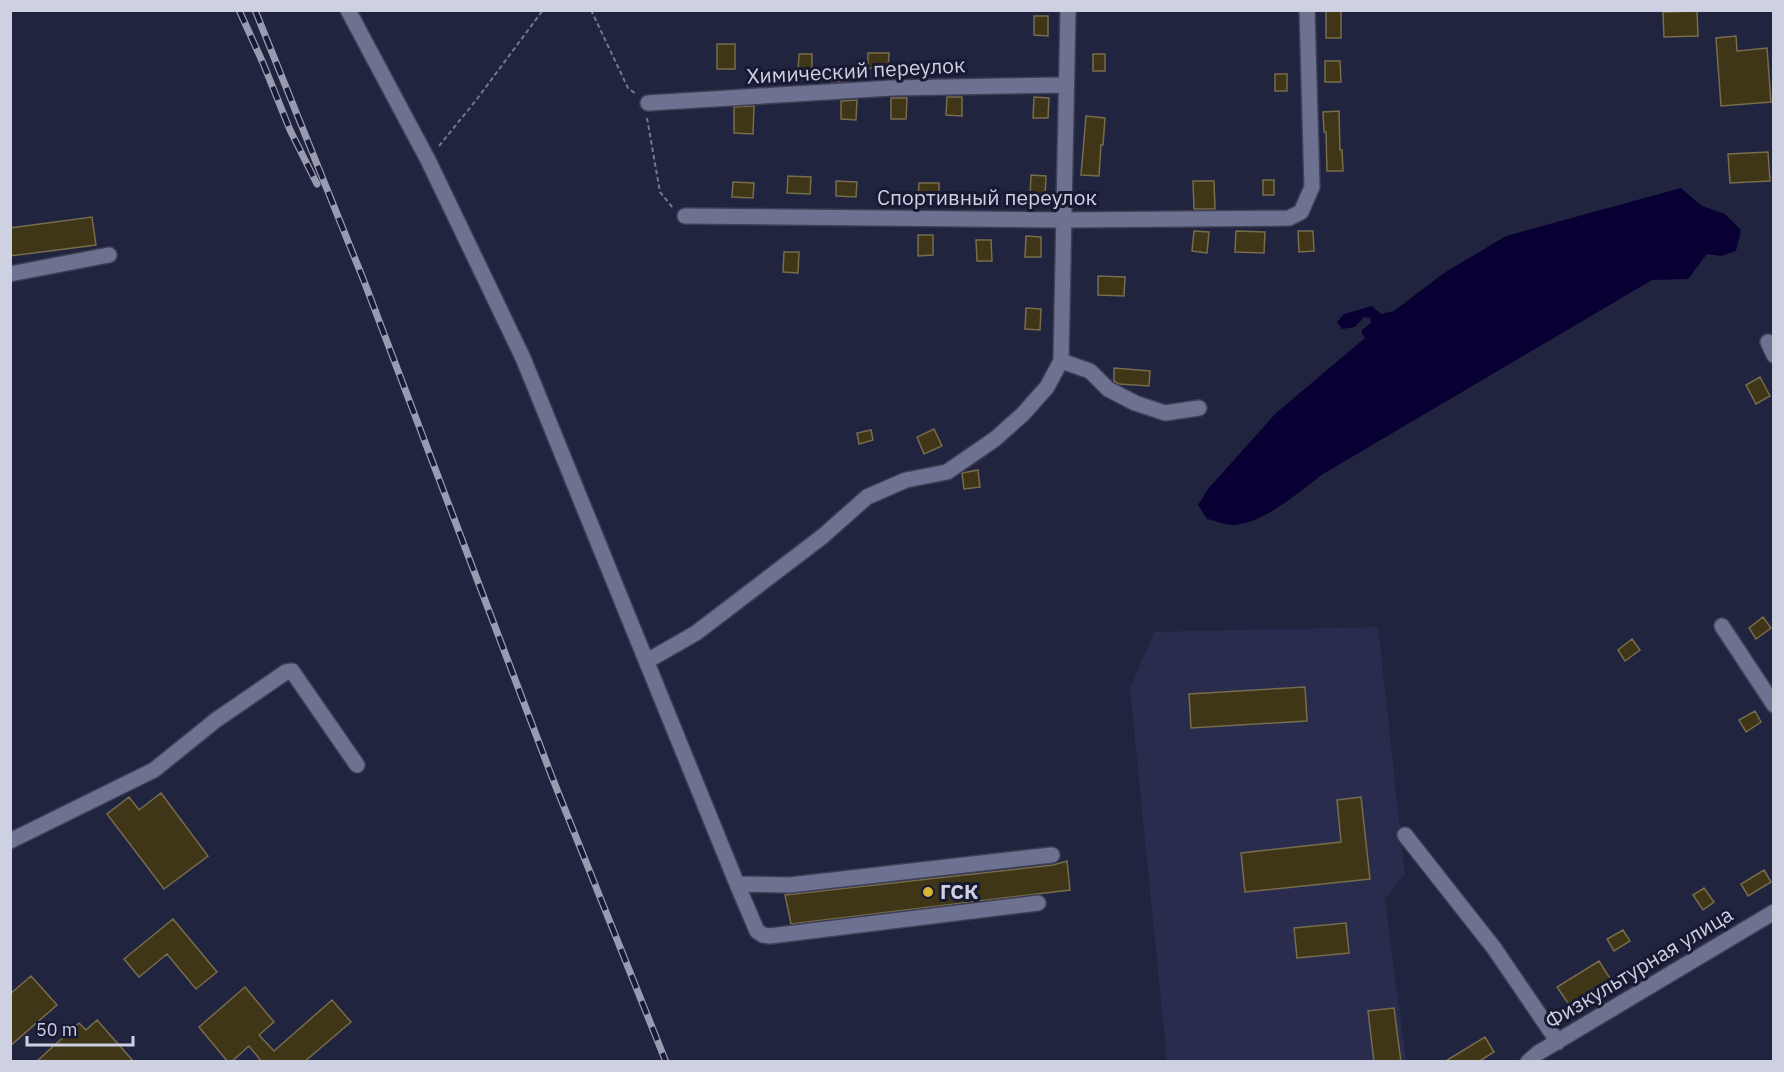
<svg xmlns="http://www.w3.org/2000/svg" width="1784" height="1072" font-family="'IBM Plex Sans',sans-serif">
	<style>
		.built { fill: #292c4d }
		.water { fill: #080033 }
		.building { fill: #3f3618; stroke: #776c4c; stroke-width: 1.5 }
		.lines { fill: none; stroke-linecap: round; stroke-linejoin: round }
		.minor-casing { stroke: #3e3f55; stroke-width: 18 }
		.path { stroke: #74778d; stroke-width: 2; stroke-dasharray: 4.5 3; stroke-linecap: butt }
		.minor { stroke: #6d7291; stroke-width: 15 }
		.rail-casing { stroke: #999cb0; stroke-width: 7 }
		.rail { stroke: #181a34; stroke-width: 4.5; stroke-dasharray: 14; stroke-linecap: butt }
		.poi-dot { fill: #d7b434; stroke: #181a34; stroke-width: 2 }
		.labels { text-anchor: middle; stroke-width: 6; stroke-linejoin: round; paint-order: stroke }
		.street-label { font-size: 21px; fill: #ced1e2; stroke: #181a34 }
		.poi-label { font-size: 21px; font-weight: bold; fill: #ced1e2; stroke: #181a34; text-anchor: start }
	</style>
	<rect width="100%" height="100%" fill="#21243e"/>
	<path class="built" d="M1378,627l27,247 -20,25 21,162h-239l-37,-372 24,-57z"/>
	<path class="water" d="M1681,188l21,18 23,8 16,16 -5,21 -15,5 -14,-2 -19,25 -36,1 -329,194c-24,18 -59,49 -89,51 -8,0 -18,-4 -27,-6l-9,-14 10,-16 68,-76 89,-75 -3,-4v-4l9,-7 -1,-5 -6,-1 -9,10 -13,2 -5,-7 7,-8 28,-8 9,8 13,-3 50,-38 62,-37z"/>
	<path class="building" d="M1326,10h15v28h-15z
		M1697,11l1,25 -34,1 -1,-25z
		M1034,16h14v20l-14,-1z
		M1736,36l1,15 30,-3 4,54 -50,4 -5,-68z
		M717,44h18v25h-18z
		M868,53h21l-1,16 -20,-1z
		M799,54h13v19l-14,-1z
		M1093,54h12v17h-12z
		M1325,61h15l1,21h-16z
		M848,70v11l-16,1 -1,-11z
		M1275,74h12v17h-12z
		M947,97h15v19l-16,-1z
		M1034,97l15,1 -1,20h-15z
		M891,98h16l-1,21h-15z
		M857,100l-1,20 -15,-1v-18z
		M753,106h1l-1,28 -19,-1v-26z
		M1339,111l1,39h2l1,21h-16l-1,-39h-2l-1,-20z
		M1086,116l19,2 -2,27h-2l-2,31 -18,-1z
		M1768,152l2,29 -40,2 -2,-29z
		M1031,175l15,1 -1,20h-15z
		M788,176l23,1 -1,17 -23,-1z
		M1263,180h11v15h-11z
		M836,181l21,1 -1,15 -20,-1z
		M1193,181h21l1,28h-21z
		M733,182l21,1 -1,15 -21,-1z
		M919,183h20v16l-21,-1z
		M92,217l4,28 -86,11v-28z
		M1194,231l15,1 -2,21 -15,-2z
		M1236,231l29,1 -1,21 -29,-1z
		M1298,231h15l1,20 -15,1z
		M918,235h15v20l-15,1z
		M1026,236l15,1v20h-16z
		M976,240h15l1,21h-15z
		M784,252h15l-1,21 -15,-1z
		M1098,276l27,1 -1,19 -26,-1z
		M1026,308l15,1 -1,21 -15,-1z
		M1114,368l36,3 -1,15 -30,-2 -5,-3z
		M1760,377l10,19 -14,8 -10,-19z
		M934,429l8,17 -18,8 -7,-17z
		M871,430l2,10 -14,4 -2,-11z
		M978,470l2,17 -16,2 -2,-16z
		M1763,617l8,11 -15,11 -7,-11z
		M1632,639l8,11 -15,11 -7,-11z
		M1305,687l2,34 -116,7 -2,-34z
		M1755,711l6,11 -15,10 -7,-12z
		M161,793l47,63 -44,33 -57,-75 22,-17 10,13z
		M1361,797l9,82 -125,13 -4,-39 100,-11 -4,-42z
		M1067,861l3,29 -279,34 -6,-29 268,-30z
		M1764,870l7,12 -23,14 -7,-12z
		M1704,888l10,14 -11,8 -10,-15z
		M173,919l44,53 -21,17 -29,-35 -28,23 -15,-18z
		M1346,923l3,30 -52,5 -3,-30z
		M1623,930l7,11 -16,10 -7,-12z
		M1599,961l12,19 -41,26 -13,-19z
		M31,976l26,29 -47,41v-52z
		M245,987l29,35 -15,13 15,16 58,-51 19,22 -47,40h-42l-13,-16 -18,16h-3l-29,-35z
		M1394,1008l7,54h-27l-6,-51z
		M97,1020l37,42h-98l43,-39 7,7z
		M1485,1037l9,15 -16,10h-34z"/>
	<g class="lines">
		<g class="minor-casing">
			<path id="minor" d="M348,10l80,150 95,198 214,526 53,1 262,-30
				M648,103l244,-15 174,-3
				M685,216l378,4 226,-2 12,-6 11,-25 -5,-177
				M10,274l99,-19
				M1768,342l6,13
				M1061,361l29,10 18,18 27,14 30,10 34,-5
				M1722,626l52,79
				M647,661l49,-28 127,-97 44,-39 39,-17 41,-8 48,-33 28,-25 24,-27 14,-26 7,-351
				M1405,835l89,113 64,94
				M10,841l144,-71 62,-50 70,-48 6,-1 65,94
				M737,884l20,47 6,4 7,1 268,-33
				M1528,1062l10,-9 236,-141"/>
		</g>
		<path class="path" d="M591,10l37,78 8,6
			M647,118l13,74 13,16
			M439,146l38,-47 66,-89"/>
		<use href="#minor" class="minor"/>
		<g class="rail-casing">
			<path id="rail" d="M239,10l24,53 27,67 27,54
				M255,10l109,271 188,496 114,285"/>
		</g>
		<use href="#rail" class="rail"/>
	</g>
	<circle class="poi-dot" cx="928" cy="892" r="6"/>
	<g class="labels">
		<g class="street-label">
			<text transform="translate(856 71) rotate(-3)" y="7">Химический переулок</text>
			<text x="987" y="205">Спортивный переулок</text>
			<text transform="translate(1639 968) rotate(-31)" y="7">Физкультурная улица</text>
		</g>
		<g class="poi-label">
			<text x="940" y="899">ГСК</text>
		</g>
	</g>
	<rect width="1784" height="1072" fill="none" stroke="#ced1e2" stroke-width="24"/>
	<path d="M27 1036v9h106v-9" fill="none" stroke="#ced1e2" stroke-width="3"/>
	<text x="36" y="1036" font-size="18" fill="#ced1e2" stroke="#181a34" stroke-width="4.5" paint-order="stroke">50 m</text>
</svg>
